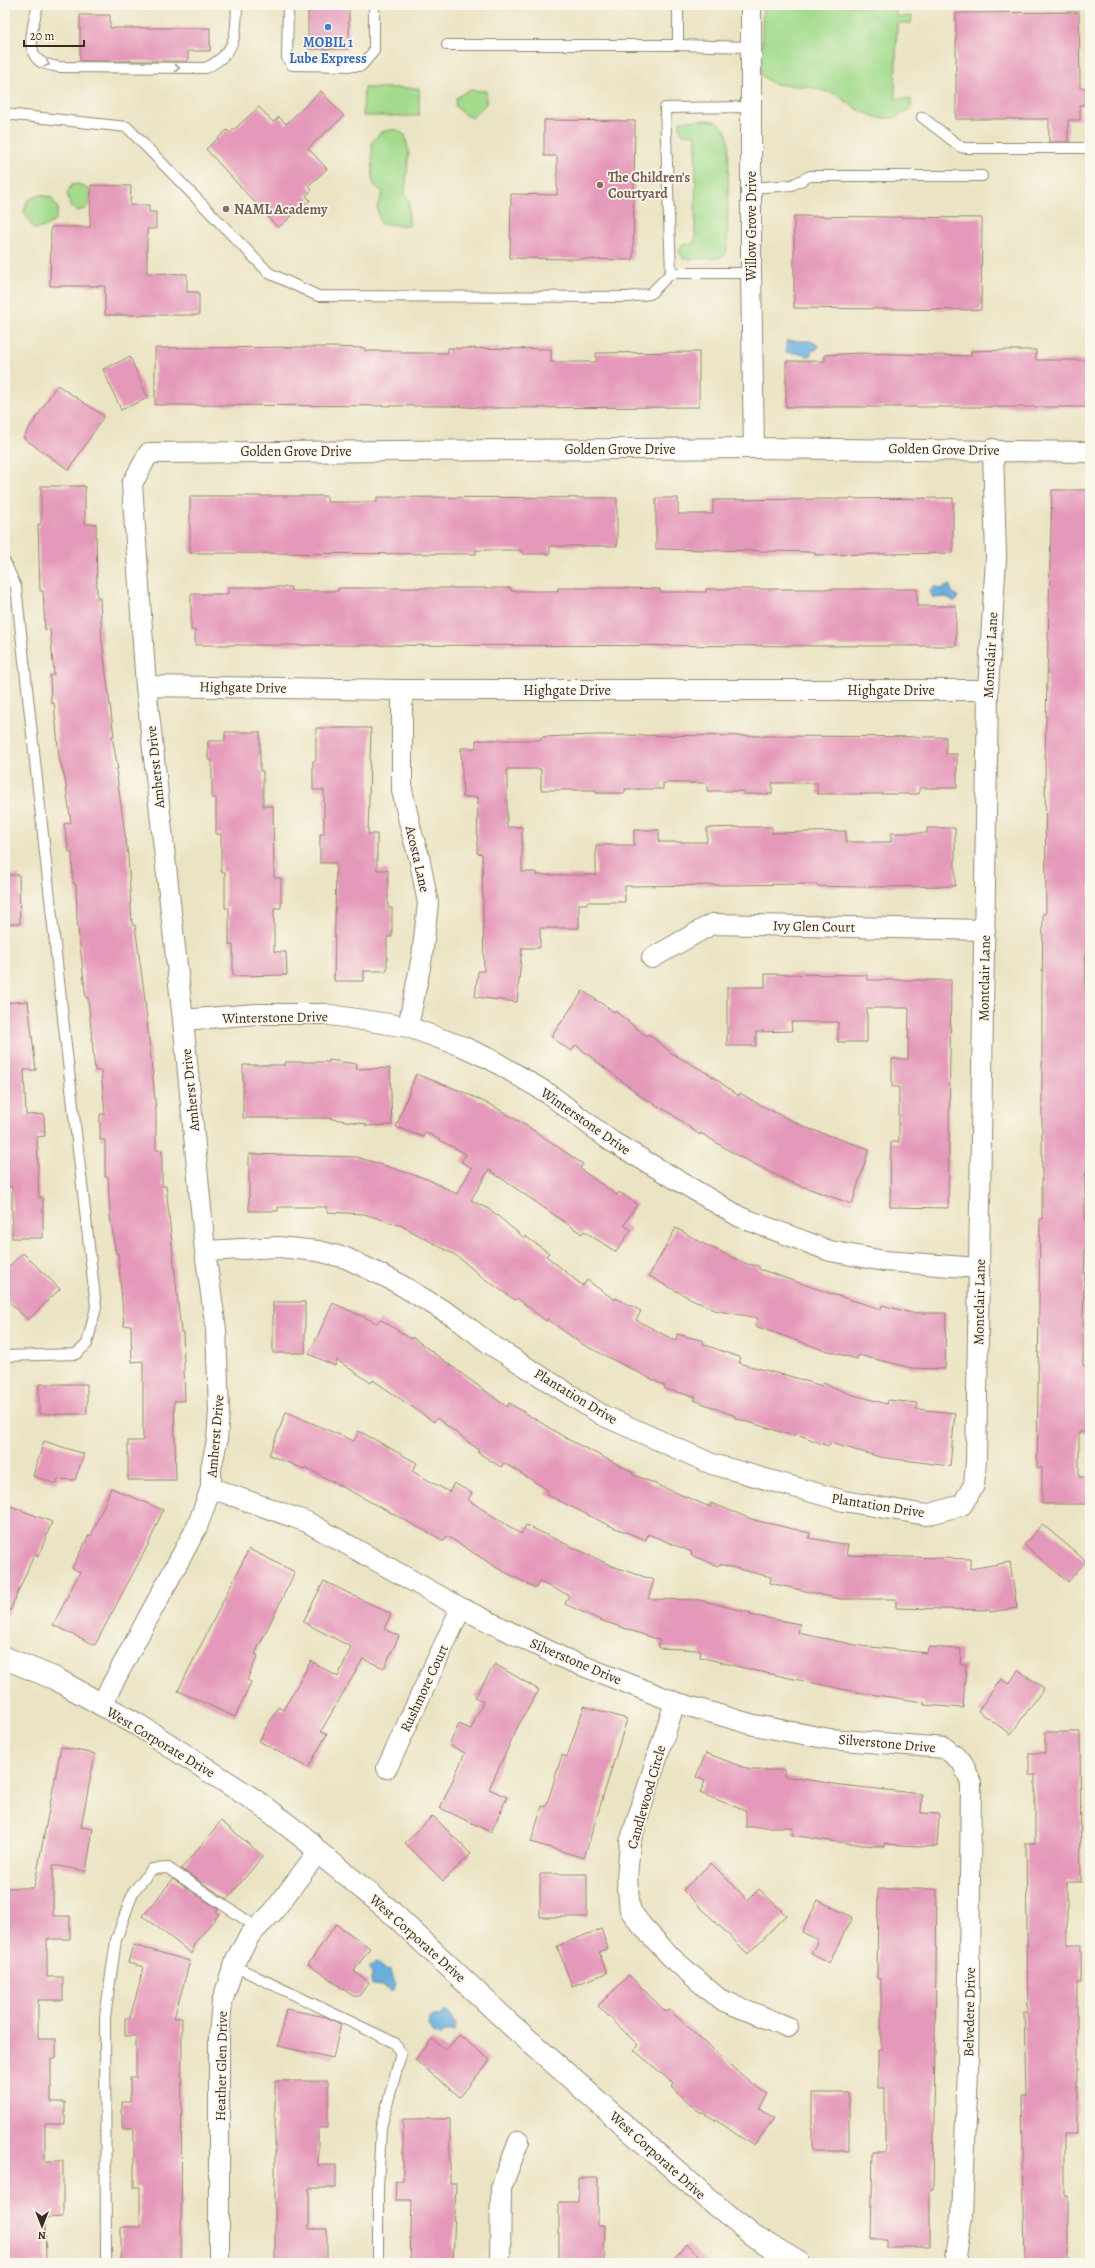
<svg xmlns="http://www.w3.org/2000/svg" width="1095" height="2268" font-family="Alegreya,serif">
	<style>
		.green { fill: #a3db8d; stroke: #6f8256 }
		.water { fill: #67afde; stroke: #516c7e }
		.building { fill: #e599ba }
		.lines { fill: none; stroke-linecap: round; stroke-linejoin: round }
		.service-casing { stroke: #938771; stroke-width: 12 }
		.minor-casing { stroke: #938771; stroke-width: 22 }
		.tertiary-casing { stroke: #938771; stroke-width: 24 }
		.service { stroke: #fff; stroke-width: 10 }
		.minor { stroke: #fff; stroke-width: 20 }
		.tertiary { stroke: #fff; stroke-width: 22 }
		.oneway { stroke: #a79f9a }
		.shop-dot { fill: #3f7fe0; stroke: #fbf7ec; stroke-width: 1.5 }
		.education-dot { fill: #8d6e63; stroke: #fbf7ec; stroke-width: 1.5 }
		.labels { text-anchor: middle; stroke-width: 3.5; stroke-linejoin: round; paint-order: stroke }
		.shop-label { font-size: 14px; font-weight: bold; fill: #366cbe; stroke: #fbf7ec }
		.education-label { font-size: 14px; font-weight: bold; fill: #785e54; stroke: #fbf7ec; text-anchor: start }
		.street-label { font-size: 14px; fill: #3b2a1e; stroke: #fbf7ec }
	</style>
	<rect width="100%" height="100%" fill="#fbf7ec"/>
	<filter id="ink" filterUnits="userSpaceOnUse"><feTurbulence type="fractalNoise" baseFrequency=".025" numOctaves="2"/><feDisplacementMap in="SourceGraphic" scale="8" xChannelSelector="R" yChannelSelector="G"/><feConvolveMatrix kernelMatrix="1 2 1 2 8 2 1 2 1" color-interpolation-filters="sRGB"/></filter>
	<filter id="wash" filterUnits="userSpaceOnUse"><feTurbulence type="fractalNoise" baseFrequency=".012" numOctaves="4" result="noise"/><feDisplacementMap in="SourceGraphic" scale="16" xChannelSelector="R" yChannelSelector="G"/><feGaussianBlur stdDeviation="0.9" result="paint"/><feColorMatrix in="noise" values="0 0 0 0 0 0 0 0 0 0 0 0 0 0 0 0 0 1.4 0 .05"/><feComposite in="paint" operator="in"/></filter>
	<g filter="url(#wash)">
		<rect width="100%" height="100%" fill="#ebe4c4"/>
		<path class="green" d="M763,5h133v12l16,-1 -1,7h-14l-2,75 16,1v9l-16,10h-16l-17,-6 -27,-18 -25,-7 -37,-3 -12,-9z
			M364,88h55v28h-56z
			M469,90l17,1v13l-14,14 -7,-3 -10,-9 1,-8z
			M680,121c26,0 45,-8 49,23l-2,105 -2,6 -7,3 -34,1 -5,-7 3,-7 13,-2 1,-108 -13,-1 -3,-6z
			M395,129l10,6 4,17 -4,42 4,7v25l-29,-2 -3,-17 6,-15 -10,-8 -1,-42 9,-10z
			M79,184l11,6v14l-5,5 -8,2 -7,-5 -3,-13 5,-8z
			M39,195l12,2 7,12 -3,12 -13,7 -8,1 -10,-17 3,-11z"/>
		<path class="water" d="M786,341h25l8,5 -3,4h-4l-2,6h-4l-2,-2 -18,-2z
			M950,585l2,7 6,4 -3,6 -8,-5 -14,1 -3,-7 5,-5 5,3z
			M377,1962l9,8 5,1 4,12 -2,7 -3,1 -8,-5 -10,-1 -1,-4 1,-8 -3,-4 1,-3z
			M445,2011l6,4 5,9 -1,7h-12l-2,4 -8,-2 -5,-8 1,-7 11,-2z"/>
		<g id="blocks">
			<path class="building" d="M308,5h41v44h-41z
				M1079,12l1,76h10v17h-10v15h-12v22h-19v-23h-93v-106z
				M80,15h30v13h100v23h-22v10h-108z
				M321,91l23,25 -36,32 19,21 -19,17 4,4 -6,6 4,4 -32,28 -72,-79 21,-19 3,3 29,-26 14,15 6,-5 7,7z
				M544,120l91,1 -2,139 -123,-2 1,-64 46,1v-39h-13z
				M91,185l40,1 -1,19h19v7h7v17h-9v44l40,1v18h12v23h-94v-29h-55l1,-59h39z
				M794,216l188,2 -1,92 -187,-2z
				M331,347l34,1v3h36v2h47v-5l103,1v13h45v-9l103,-1v55l-213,1 -38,-2 -293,-1v-57z
				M1008,350h28v10h54v47h-304v-46h39v-6l36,-2 110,3v-5z
				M130,357l18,41 -27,12 -18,-41z
				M57,385l47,31 -35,54 -46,-32z
				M41,486h44v38h11l1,74h3l2,44 12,94h-2l6,33h-2l12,87 4,69h3l10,75 11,109v41h6v36h4l15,146h2l2,69h-11l2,79h-48v-39h15v-80l-11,1 -1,-37 -7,1 -6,-73 -2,1 -6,-38 -2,-39h-3v-37h-5v-26h5l-4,-44 -6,1 -7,-73h-2l-9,-78 -1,-36h-3l-1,-32h-3l-5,-28 7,-1 -6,-44 -6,-22 -5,-54h-3l-1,-28h4l-4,-46 -5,1 -2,-39h-3l-2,-67h3z
				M1052,490h38v452h-4l-1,48h5v145h-3v39h-2v45h3v29h-3l-2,74v44h7v66h-11v45h11v27h-48v-36h-5l3,-249h2v-229l1,-76h3l-1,-156z
				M190,496h137v6h50v-5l240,1v48h-67v8h-28v-4h-46v4l-286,-1z
				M656,498h22v16h35v-14l240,-2v55l-138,2v-3l-159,-3z
				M228,587h63v4h47v-3h173v3h47v-3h66l36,1v3h46v-3h211v17h39v40l-761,-1v-15h-4v-36h37z
				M316,728h55l-3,106h9v36h11v38h4v29h-5v34h-23v10h-30l2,-118h-16v-29h4v-44h-11v-29h3z
				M225,732h35v39h3v35h10l1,72h7v30h-7v44h12l1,23 -54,1v-31h-4v-37h-4v-36h-4v-38h-5v-36h-4v-38h-4v-19h17z
				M596,735l350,2v17h11v34h-38v6h-102v-11h-45v11h-28v-3h-37v-8h-44v6h-38v4h-29v-3h-55v-21h-34v58h15v45h15v3h59v-30h38v-15h25v12h48v-14l36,-1h29v6l74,-2v11h45v-9h36v-5h28v58l-101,1 -37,-1v-2l-192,2v16h-38v2h-8v24h-39v20h-18l-5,54 -42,-5 3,-26h6l-2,-117 -5,-1 1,-56h-15l-2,-49h15v-8h65v-3z
				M5,875h14l1,49h-15z
				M765,974l102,1v5h84l-3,228 -58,-1 1,-65h8v-55h-7v-28h16l1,-51h-42v34h-29v-20h-47l1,9 -36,1v14h-29v-59h38z
				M583,991l31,21 1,-1 31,25 2,-2 25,20 36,20 30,22 1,-3 20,12 47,23 62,21 -17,55 -62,-22 -52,-26 -37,-23 -1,2 -31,-23 -27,-15 -66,-52 -5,6 -20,-14z
				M28,1001l8,69h-12l2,45 18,-1 1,22 -8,1 2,61h4v40h-31v-51h-5l-2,-184z
				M329,1060l28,4 -1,5 34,-1 2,57 -26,1v-2l-40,-6h-83v-53h42v-3h44z
				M416,1074l47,18 32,15 35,21 53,36 -3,5 37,26 2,-3 18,12 -13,21 7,5 -15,22 -32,-21 -2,3 -93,-64 -18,30 21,11 32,27 1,-2 24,17 -3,3 37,30 4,-6 28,20 1,-2 25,13 -5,9 40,21 1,-7 27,7 -1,3 38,14 -2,5 44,12v-1l39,12 1,-3 27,11 37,10 1,-4 29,3 -1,6 39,4 -5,53 -70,-9 -50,-14 -2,3 -34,-13v3l-59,-18v-2l-41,-16 2,-3 -32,-8 1,-3 -83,-42 -35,-25 -1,2 -29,-23 -2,2 -33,-23 -25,-21 -55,-30 -38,-12 -37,-2v-5h-49v4h-29v-57l108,3 70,22 30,15 15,-26 -11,-6 5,-8 -41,-22 -2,5 -27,-10z
				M676,1228l30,17 41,19 12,2v3l76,26 46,14 1,-4 30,8h34l-1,56 -33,-1 -54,-13 -1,4 -39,-11 -63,-22 3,-8 -44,-8 -32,-16 -33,-18z
				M23,1253l37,36 -32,31 -23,-22v-28z
				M273,1302h32v51h-32z
				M333,1303l44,20 3,-4 31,20 1,-2 95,70 2,-4 60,37 64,32 -1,2 78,33 1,-4 43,17 56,13 -1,5 39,7 -2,10 124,4v10l40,-7 7,46 -27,4v-2l-94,-2v-9h-56l-70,-16 1,-6 -52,-13 -1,2 -27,-11 1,-3 -44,-18 -2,6 -38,-15 -62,-31 2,-4 -44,-27 -3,4 -24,-15 2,-2 -42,-32 -3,4 -61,-42 -2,3 -34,-23 -2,6 -26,-12z
				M39,1384h48v30h-48z
				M286,1412l68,29 5,-10 18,10 40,22 -5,8 37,21 5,-9 18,10 -4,7 53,34 5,-9 86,41 42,14 -6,19 52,1 51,13 -1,2 50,9 -2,9 63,13 66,7 1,-6 33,2 -1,16h6l-3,43 -39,-3v-3l-68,-10 -104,-22 -52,-13 1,-7 -42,-2v-8l-59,-20 -35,-16 4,-9 -30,-13 -3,6 -37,-19 -52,-33 -3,5 -139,-74 -1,2 -35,-14z
				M44,1441l40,13 -9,26 -17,-1 -1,5 -24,-8z
				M111,1488l52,22 -14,33 -54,102 -42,-20 27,-53 -8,-4 17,-33 2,1z
				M5,1504l47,18 -14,35 -4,-2 -29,67z
				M1042,1524l44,37 -18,21 -44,-37z
				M249,1549l46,23 -40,82 3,1 -11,25 4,2 -16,35 -57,-26z
				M324,1581l67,33 -7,15 15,7 -15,32 -21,-9 -42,72 6,3 -19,34 -49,-27 19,-34 5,3 28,-49 27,16 13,-30 -48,-25z
				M495,1664l44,26 -21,36 -29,63 18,8 -16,35 -51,-24 25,-55 -16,-8 10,-21 12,5 12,-27 -8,-5z
				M1018,1670l26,18 -33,46 -33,-23 23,-32 8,5z
				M584,1706l43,13 -43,139 -53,-16 11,-36 4,1 16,-52 5,2z
				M1045,1732h35l1,150h-14v63h14v38h-4v151h-13v61h4v68h-43l-3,-167h4l-2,-84h4l-2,-169h9v-68h-6v-22h16z
				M61,1747l34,7 -14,73 12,2 -7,42 -33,-6v51h17v23h-23v38h16v23h-25v39h18v19h-5v44h14v22h-20v37h18v56l-18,1 1,45h-41v-186h2l-2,-189h29z
				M706,1753l44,17h34v6l57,9 81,9 -1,19 18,1 -2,33 -53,-3v3l-55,-6 -37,-6 1,-8h-47v-16l-46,-18 5,-12 -9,-4z
				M433,1816l38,38 -28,27 -38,-38z
				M221,1821l42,35 -36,43 -46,-30z
				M711,1863l37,37 11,-11 27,26 -38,39 -65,-64z
				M540,1874h47v43h-47z
				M173,1879l45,30 -2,3 3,2 -25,30 -2,10 -49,-38z
				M878,1889h59l-4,301h-3v57h-44v-8h-15l2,-87h12v-64h-7v-38h3v-71h-4z
				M818,1900l34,17 -23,46 -18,-9 7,-14 -16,-8z
				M336,1924l34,24 -16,23 15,11 -10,14h-6l-45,-32z
				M601,1929l7,19 -9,4 8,21 -35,13 -15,-40z
				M133,1945l57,16 -16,57h8l-1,245h-60v-36h19v-40h-6v-58h-12v-27h8v-24h6v-42h-11v-18h5l14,-51 -16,-4z
				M629,1975l37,37 3,-2 80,71 19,13 -9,14 15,10 -20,28 -51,-34 -2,2 -29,-27 2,-3 -40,-34 4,-5 -40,-39z
				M286,2009l40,8 15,7 -8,34 -55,-12z
				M459,2035l31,25 -30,37 -45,-37 17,-21 14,11z
				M275,2081h53v47h-10v37h18v23h-27v41h18v34h-52z
				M812,2093h37v58h-37z
				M403,2119h47v64h6l-3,80h-43l2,-63h-17l1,-19h7z
				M578,2178h20v47h7l-1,38h-45v-61h19z
				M686,2244l23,19h-38z"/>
		</g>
	</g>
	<g filter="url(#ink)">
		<use href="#blocks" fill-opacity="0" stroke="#938771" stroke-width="1"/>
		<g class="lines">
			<g class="service-casing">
				<path id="service" d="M38,5c-4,16 -15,49 5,58 5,2 11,3 15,4l148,1c30,-15 30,-32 31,-63
					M288,5l-1,53 5,7 69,1 13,-15v-46
					M678,5v40
					M447,45h231l73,2
					M5,114l122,13 142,146 49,23 310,1 22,-3 21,-21h80
					M922,117l39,30 4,1h125
					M751,188l41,-3 18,-9h172
					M671,273l-6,-165 86,-1
					M5,562l11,25 49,449 31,271 -9,37 -11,10 -71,2
					M234,1966l161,77 6,11 -20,73 -3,61v75
					M106,2263l-1,-246 11,-77 17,-48 19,-23 16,-1 90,60"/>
			</g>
			<g class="minor-casing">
				<path id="minor" d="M751,5v268l3,175
					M146,686l256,4h586
					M402,690v100l9,40 8,27 9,46 -6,54 -14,70
					M652,958l60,-34 273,6
					M183,1020l73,-6h68l84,13 56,20 28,13 57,34 62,47 129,76 90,34 54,10 95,7
					M205,1251l73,-4 40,4 28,7 48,23 62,37 34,26 112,71 110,49 132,37 82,14 36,-10 12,-20 2,-24 12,-771 8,-132 -3,-109
					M211,1488l96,34 154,86 102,50 112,44 79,23 76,14 115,9 17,14 9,20 -3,287 -6,147 -7,47
					M675,1702l-45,140 -3,36 3,32 12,16 30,32 47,41 69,28
					M101,1705l96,-178 14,-39v-20l6,-27 2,-30 -3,-82 -11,-78 -22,-231 -37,-334 -14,-202 17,-31 605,-5 336,4
					M387,1768l74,-160
					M219,2263v-227l3,-34 14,-43 14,-24 23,-23 45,-60
					M500,2263l1,-75 18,-47"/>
			</g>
			<g class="tertiary-casing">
				<path id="tertiary" d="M5,1658l51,21 82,46 124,80 47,37 9,10 70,57 121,114 200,177 45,36 45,27"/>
			</g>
			<use href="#service" class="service"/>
			<use href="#minor" class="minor"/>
			<use href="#tertiary" class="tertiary"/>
		</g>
		<defs><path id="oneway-chevron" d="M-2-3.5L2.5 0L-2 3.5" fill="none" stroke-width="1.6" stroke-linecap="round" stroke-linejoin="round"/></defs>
		<g class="oneway">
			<use href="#oneway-chevron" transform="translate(47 64) rotate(20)"/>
			<use href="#oneway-chevron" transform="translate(177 68)"/>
		</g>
	</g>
	<circle class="shop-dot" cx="328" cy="27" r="4"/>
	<g class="education-dot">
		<circle cx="600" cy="185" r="4"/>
		<circle cx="226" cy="209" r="4"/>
	</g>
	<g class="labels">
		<g class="shop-label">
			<text x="328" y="47">MOBIL 1<tspan x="328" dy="16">Lube Express</tspan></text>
		</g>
		<g class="education-label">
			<text x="608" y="182">The Children's<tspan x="608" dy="16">Courtyard</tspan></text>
			<text x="234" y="214">NAML Academy</text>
		</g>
		<g class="street-label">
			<text transform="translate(751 226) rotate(-90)" y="5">Willow Grove Drive</text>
			<text x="620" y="454">Golden Grove Drive</text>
			<text transform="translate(944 449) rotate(1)" y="5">Golden Grove Drive</text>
			<text x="296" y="456">Golden Grove Drive</text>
			<text transform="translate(990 655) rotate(-87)" y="5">Montclair Lane</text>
			<text transform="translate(243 687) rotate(1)" y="5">Highgate Drive</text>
			<text x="567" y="695">Highgate Drive</text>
			<text x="891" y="695">Highgate Drive</text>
			<text transform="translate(155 767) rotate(-96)" y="5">Amherst Drive</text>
			<text transform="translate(418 859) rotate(77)" y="5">Acosta Lane</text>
			<text transform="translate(814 926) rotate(1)" y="5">Ivy Glen Court</text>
			<text transform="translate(984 978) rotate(-89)" y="5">Montclair Lane</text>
			<text transform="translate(275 1017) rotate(-1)" y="5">Winterstone Drive</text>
			<text transform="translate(190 1090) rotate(-96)" y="5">Amherst Drive</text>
			<text transform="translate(586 1121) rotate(35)" y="5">Winterstone Drive</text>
			<text transform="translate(979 1302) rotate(-89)" y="5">Montclair Lane</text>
			<text transform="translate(576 1396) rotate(31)" y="5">Plantation Drive</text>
			<text transform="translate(215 1436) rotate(-85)" y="5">Amherst Drive</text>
			<text transform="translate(878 1505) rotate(9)" y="5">Plantation Drive</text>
			<text transform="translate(576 1661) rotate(23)" y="5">Silverstone Drive</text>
			<text transform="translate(424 1688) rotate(-65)" y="5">Rushmore Court</text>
			<text transform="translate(161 1742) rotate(31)" y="5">West Corporate Drive</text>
			<text transform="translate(887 1743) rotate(5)" y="5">Silverstone Drive</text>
			<text transform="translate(646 1797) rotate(-74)" y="5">Candlewood Circle</text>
			<text transform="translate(418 1938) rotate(42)" y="5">West Corporate Drive</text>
			<text transform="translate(969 2012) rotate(-89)" y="5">Belvedere Drive</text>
			<text transform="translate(221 2066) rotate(-89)" y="5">Heather Glen Drive</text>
			<text transform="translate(658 2155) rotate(42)" y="5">West Corporate Drive</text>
		</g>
	</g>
	<rect width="1095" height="2268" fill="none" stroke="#fbf7ec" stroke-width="20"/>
	<g transform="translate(42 2226) rotate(180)" stroke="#fbf7ec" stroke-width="3" paint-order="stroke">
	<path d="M0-3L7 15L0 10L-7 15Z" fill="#3b2a1e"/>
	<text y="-6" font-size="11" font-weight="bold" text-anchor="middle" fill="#3b2a1e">N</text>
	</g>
	<path d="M24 40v6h60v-6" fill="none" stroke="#3b2a1e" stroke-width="2"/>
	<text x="30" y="40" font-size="12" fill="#3b2a1e" stroke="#fbf7ec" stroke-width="3" paint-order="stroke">20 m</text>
</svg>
